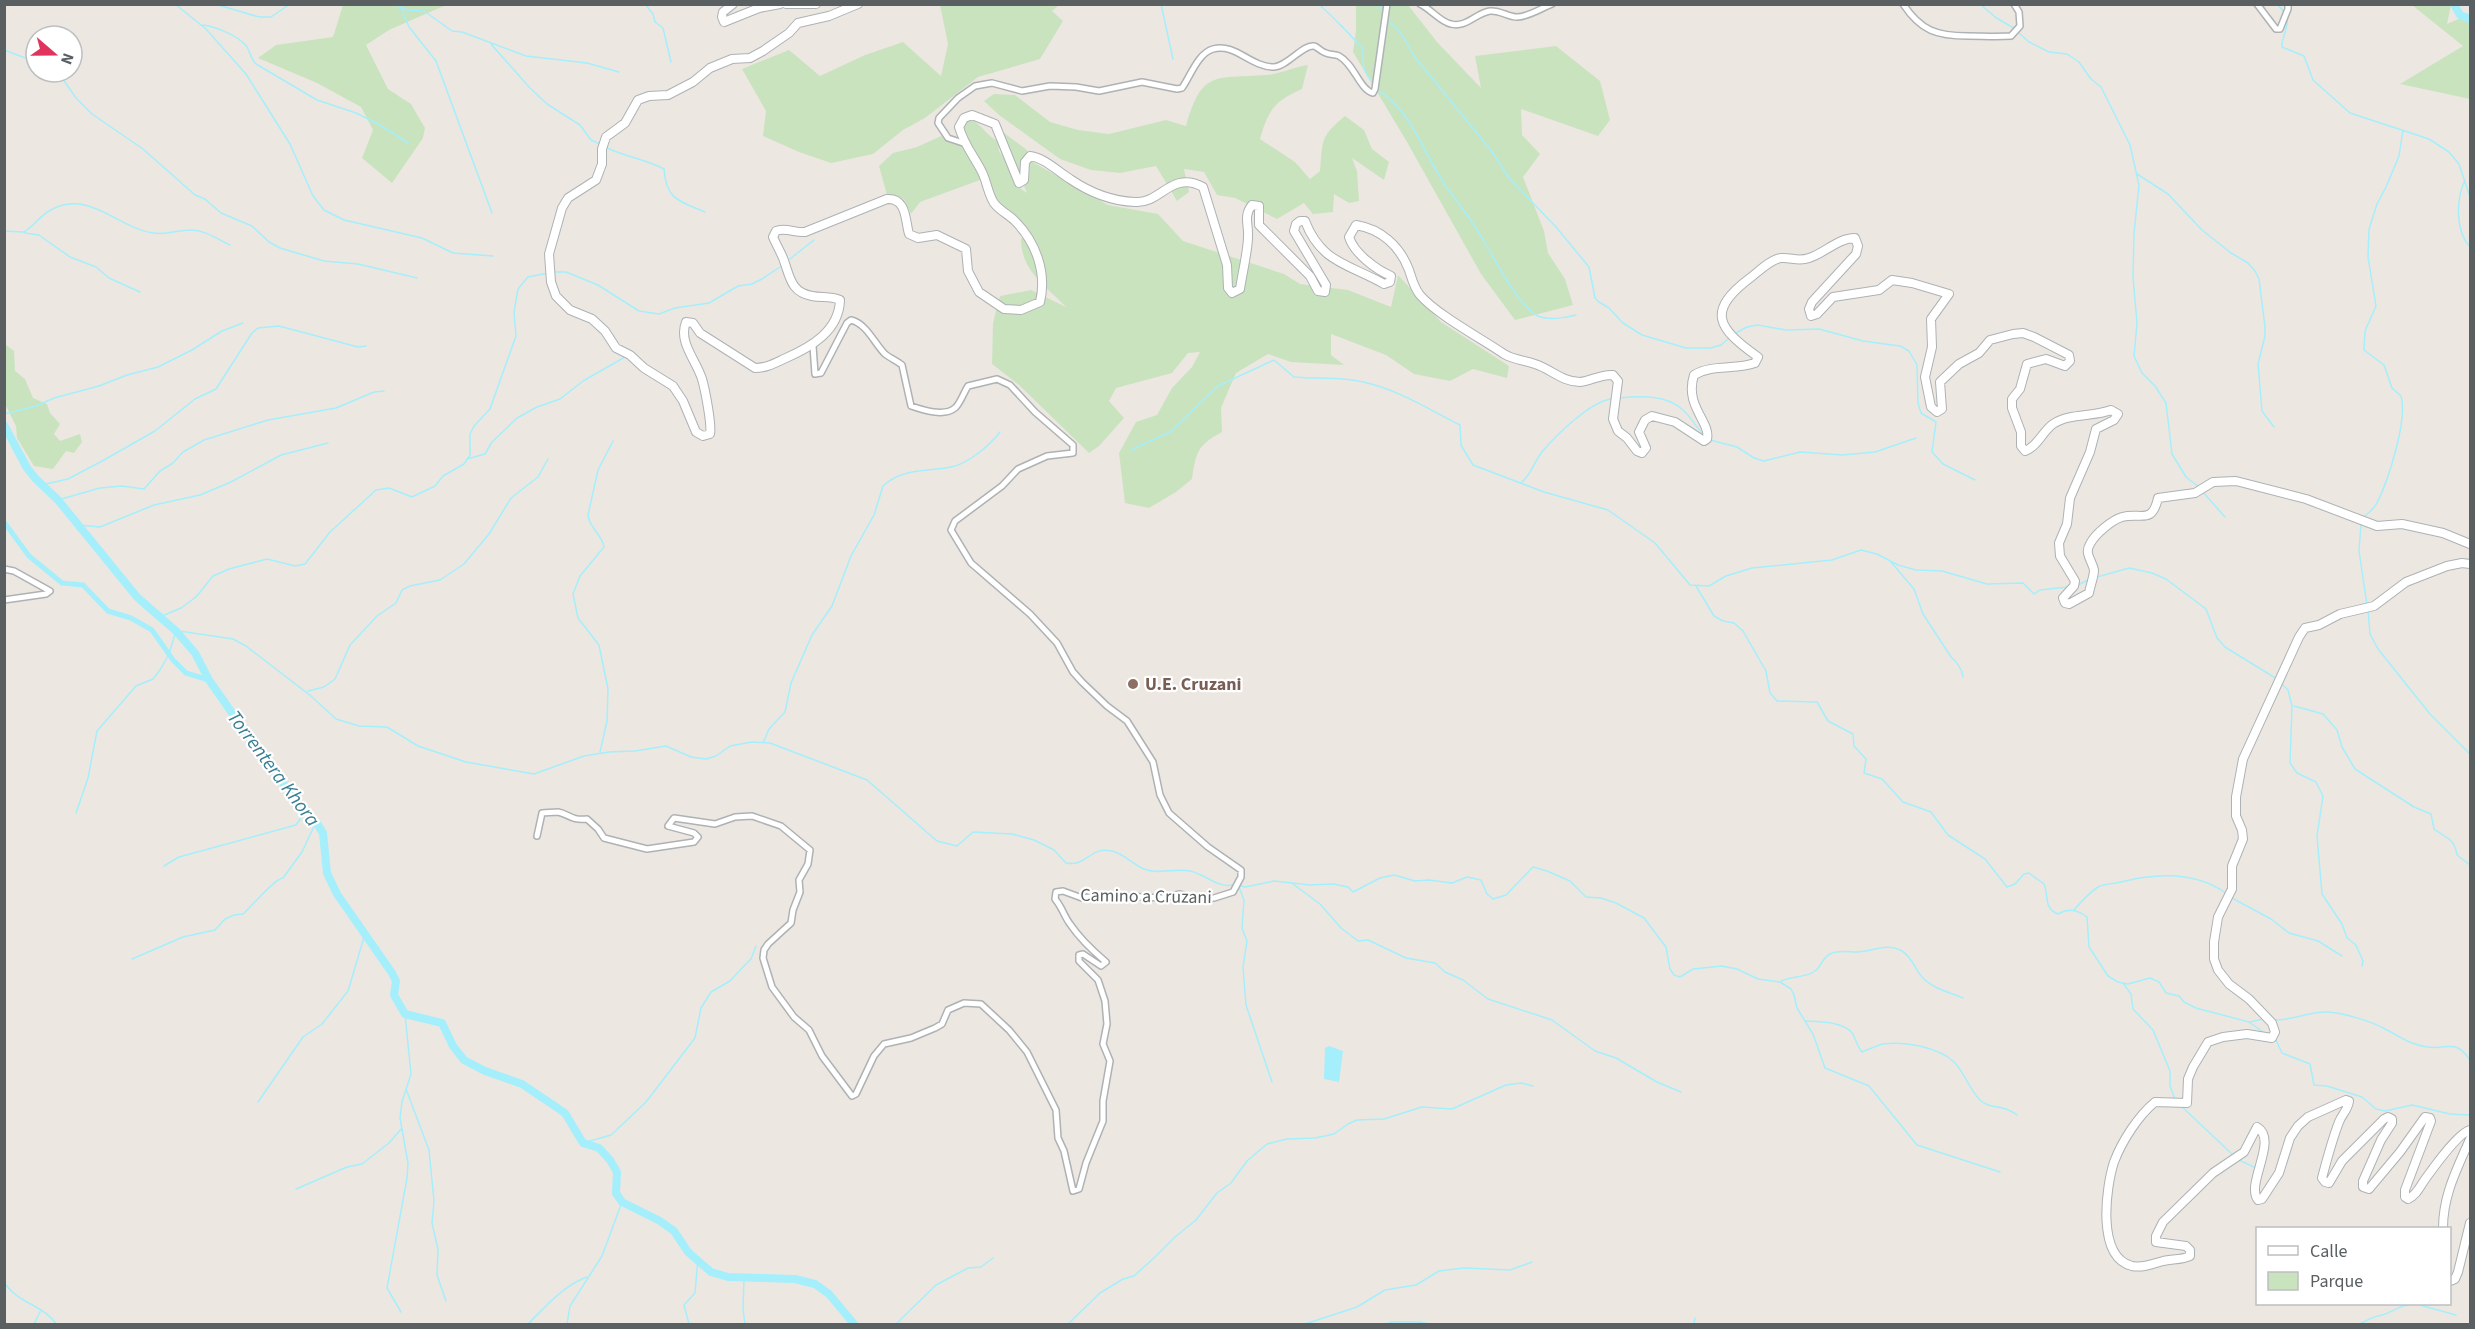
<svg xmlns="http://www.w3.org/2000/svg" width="2475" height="1329" font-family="'Source Sans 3',sans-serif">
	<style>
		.green { fill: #cae3bf }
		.water { fill: #a4effb }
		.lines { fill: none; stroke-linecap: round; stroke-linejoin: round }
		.stream { stroke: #a4effb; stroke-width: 1.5 }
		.canal { stroke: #a4effb; stroke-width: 5 }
		.river { stroke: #a4effb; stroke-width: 8 }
		.street-casing { stroke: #aeb2b4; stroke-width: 8 }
		.secondary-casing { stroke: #adb2b5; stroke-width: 10 }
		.street { stroke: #fff; stroke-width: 5 }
		.secondary { stroke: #fff; stroke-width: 8 }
		.education-dot { fill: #8d6e63; stroke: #fff; stroke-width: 2 }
		.labels { text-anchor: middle; stroke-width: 4.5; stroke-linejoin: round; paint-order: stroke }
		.education-label { font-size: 18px; font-weight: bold; fill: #785e54; stroke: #fff; text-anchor: start }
		.street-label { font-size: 18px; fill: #5a6062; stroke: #fff }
		.water-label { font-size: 20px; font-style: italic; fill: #3a7f92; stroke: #fff }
	</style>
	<rect width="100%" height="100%" fill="#ede7e2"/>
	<path class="green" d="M343,5h103l-57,25 -23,15 22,44 23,15 14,24 -2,10 -31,45 -30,-25 11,-28 -12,-23 -44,-24 -59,-25 18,-13 57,-8z
		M940,5h119l-7,6 11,10 -23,38 -62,18 -53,41 -22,12 -30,24 -42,9 -32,-11 -36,-16 3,-25 -24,-42 47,-19 31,26 45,-21 38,-13 38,34 7,-32z
		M1356,5h52l29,37 44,46 -6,-32 81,-10 44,35 10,39 -12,16 -77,-27 1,26 18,19 -17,23 21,54 4,22 17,26 8,26 -58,15 -34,-46 -74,-132 -54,-90 3,-21z
		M2412,5h39l-4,19 23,-10v85l-70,-15 63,-38z
		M1308,65l-6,24c-28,12 -34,22 -42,50l35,23 15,17 10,-8c3,-32 0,-34 25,-55l19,14 8,19 17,13 -5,18 -32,-22 5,13 2,30 -10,2 -15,-9 -1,18 -20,2 -9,-11 -27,16 -42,-21 -18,-3 -13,-23 -20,-3 5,23 -12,9 -21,-35 -36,7 -29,-3 -31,-11 -61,-44 -15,-14 10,-7 21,1 35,27 28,8 31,4 57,-14 20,6c16,-57 29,-47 80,-51 14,-1 28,-8 42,-10z
		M969,119c13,4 17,17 29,22l1,10 10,15 5,18 13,9 -27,-63 27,20 4,11 77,44 50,9 25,27 101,33 16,10 48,6 43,17 7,-32 43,47 68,44 -2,12 -34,-9 -23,12 -36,-7 -28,-19 -55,-21v21l13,10 -53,-3 -23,-8 -32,19 -15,35 1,24c-25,13 -26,21 -30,47l-16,13 -27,16 -24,-5 -6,-50 17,-31 21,-7 15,-27 20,-21 8,-15 -12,1 -16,20 -56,15 -7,13 15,17 -25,28 -10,7 -70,-68 -27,-21 1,-41 7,-27 31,-6 35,17c-20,-21 -45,-36 -45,-68l7,-6 -15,-18 -20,-18 -21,-44 -11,-31z
		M941,136l11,6 5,-1 16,18 7,21 -60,22 -9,12 -7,-15 -17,-4 -8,-29 14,-13 24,-6z
		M5,344l9,7 1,20 10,8 8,19 14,6 3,9 10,11 -6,10 6,7 20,-7 2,8 -8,11 -8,-2 -13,18 -19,-3 -17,-28 -1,-12 -11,-22z"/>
	<path class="water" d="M1329,1046l14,5 -4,31 -15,-3 1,-31z"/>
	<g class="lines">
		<path class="stream" d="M175,4l31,25 40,45 44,70 23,52 11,14 20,10 78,18 31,15 40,3
			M215,4l44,13h12l19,-13
			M395,4l12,6 17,1 28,20 10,1 64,24 61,7 32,9
			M645,4l8,10 2,8 8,6 8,34
			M1161,4l12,55
			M1318,4c6,4 42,40 44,45 3,7 0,13 2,19 1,6 7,12 10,17
			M1378,4l6,9
			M1980,4l15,13 20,12
			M2277,4l7,8
			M401,8l8,19 27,34 56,152
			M2287,19c2,10 -6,18 -5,28l22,9 9,24 37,33 79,26 20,13 10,12 11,33
			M1388,20l14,15 12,21 76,93 19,29 47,49 33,40 6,31 4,4 10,6 14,15 19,12 44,13h25l10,-3 8,-7
			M203,25c14,2 36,11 44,22 4,7 4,12 9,17l61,36 39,13 26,13 26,17
			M2018,32l11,10 20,10 18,2 12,8 12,17 10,8 29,58 9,40 -5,48 -1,44 4,46 -3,33 8,17 13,13 11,17 6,51 14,23 13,10
			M491,44l38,43 18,17 33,21 11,15 9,4
			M4,50l32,12
			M58,72l18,26 16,16 51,35 52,46 10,4 16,14 31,13 17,16 11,6 44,13 34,3 59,14
			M1376,89c38,23 47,65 71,99 15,19 29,39 41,60 11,19 30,55 48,67 10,6 29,3 40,0
			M607,148c19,9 39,11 57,21 2,30 14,32 41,43
			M2137,174l31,20 34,36 29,23 17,10 7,8 4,8 6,48v9l-7,28 4,47 12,16
			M2465,180c-9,19 -10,51 5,67
			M4,231l20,1c10,-6 15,-15 25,-21 39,-24 69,18 105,22 13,2 24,-3 37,-3 14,0 26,9 39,15
			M25,233l14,2 31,22 26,10 13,11 31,14
			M786,262l28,-22
			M552,272h14l32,13 41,26 20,3 16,-6 34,-5 29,-17 14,-2 10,-5 21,-14
			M1736,333l11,-6 11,-2 28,5 33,-1 44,12 37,5 9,5 8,14 1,38 3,10 15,9 -4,30 11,12 32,16
			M1619,398c20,-2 47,-4 64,12 8,7 13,17 21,25
			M4,414l32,-8 18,-8 45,-12 28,-11 31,-8 34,-17 30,-19 21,-8
			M1710,440l27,7 17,11 10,3 36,-9 43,3 32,-3 41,-14
			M1131,450l39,-18 48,-46 56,-26 20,17c23,2 46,0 69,5 34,7 67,28 97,43l1,20 12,20 71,27 64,18 47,33 35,42 19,1 17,-10 26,-8 80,-8 29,-10 16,4 21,11 18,5 26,1 45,13 36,-1 11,11 6,-4 27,-3
			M467,459l18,-5 7,-12 25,-24 20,-11 23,-8 23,-18 42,-24
			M1521,483c10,-8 13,-21 21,-31 14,-17 48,-50 69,-53
			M41,485l27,-6 36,-19 51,-29 40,-32 21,-10 36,-56 6,-5 21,-2 79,21 8,-1
			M2202,491l23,26
			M58,500l42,-12 22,-2 22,3 16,-18 13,-8 10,-11 21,-12 64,-20 68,-12 38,-16 10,-1
			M2364,517c5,-5 10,-8 13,-14 11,-22 31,-83 24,-107l-9,-8 -8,-23 -20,-15 1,-19 11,-25 -8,-49 1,-28 8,-25 9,-17 13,-31 4,-26
			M2361,524l-2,27 8,54
			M79,525l21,2 54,-22 46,-10 31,-13 50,-27 47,-12
			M1891,562l23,27 9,25 28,43c7,6 11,12 12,20
			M2097,577l32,-9 23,5 14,6 40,30 11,29 8,9 52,32
			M2078,585l12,-6
			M1696,586l18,30 9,5 11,2 9,8 23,40 4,22 7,8 40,1 11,19 25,13 1,12 12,13 -2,14 18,6 21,23 28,10 17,23 37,24 22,28 8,-3 9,-10 5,-1 15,11c5,11 -1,24 14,30 10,-6 19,-5 29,3l2,30 19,29 10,6 10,2 22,-6 9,4 7,11 13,3 5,6 12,6 53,14 17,12
			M2368,610l2,24 8,15 52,65 40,40
			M160,617l21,-9 15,-11 17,-21 16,-7 38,-10 28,7 10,-2 25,-32 46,-42 13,-2 23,9 23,-11 8,-10 21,-12 6,-9v-21l4,-8 16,-17 26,-73 -2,-24 4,-23 10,-12 20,-4
			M2280,682l8,8 4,16 -2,57 7,10 19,9 7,14 -6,40 5,58 20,30 5,14 9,7 7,16 -1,5
			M308,691l16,-4 11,-8 15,-34 27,-29 19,-13 6,-13 8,-4 30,-6 24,-16 25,-30 22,-36 27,-21 10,-18
			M2294,706l29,8 14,16 5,17 13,22 59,38 17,7 3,15c12,9 21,10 23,26l13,10
			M763,743l6,-14 16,-17 6,-29 21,-48 20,-29 19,-50 23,-41 9,-29c19,-18 43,-14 68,-19 17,-3 39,-22 49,-35
			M600,752l7,-31 1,-32 -9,-44 -21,-27 -5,-24 7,-18 24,-29c-2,-13 -15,-19 -16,-32l10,-45 15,-29
			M76,813l12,-35 9,-47 39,-45 17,-7 7,-9 9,-16 7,-23h3l54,8 13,7 65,50 25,23 23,7 28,1 31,19 48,16 68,12 50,-18 25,-4 26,-1 31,-5 25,11 15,2 10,-3 14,-10 22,-4 18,1 97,37 70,61 20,5 16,-14 39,2 22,6 20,10 12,13c21,4 24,-17 46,-12 13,3 21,14 32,18 14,6 31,-1 46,2 15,3 27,17 43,14
			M164,866l15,-9 117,-32 9,-13
			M1293,884l27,20 21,24 17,13 10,-1 38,18 29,5 10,9 18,8 25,19 64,21 43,31 21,7 41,24 24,10
			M1238,885l7,2 29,-6 36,4 23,-1 15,3 5,5 27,-14 14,-3 21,6 14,-1 23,3 15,-6 14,3 6,14 6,5 13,-4 27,-28 14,4 23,10 16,16 15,1 15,5 28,15 22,29 4,22 4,6 6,2 13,-8 29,-3 15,3 21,10 22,3 11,7 3,6 3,13 16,26 12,34 44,18 48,59 83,27
			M1239,887l5,13 -2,28 5,13 -4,26 3,38 26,77
			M2232,898l39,21 18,14 29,8 24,15
			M2074,910c7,-8 16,-18 24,-23 7,-4 16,-3 23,-5 35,-9 74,-11 105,11
			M132,959l51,-22 32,-7 10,-11 9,-4 9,-1c9,-8 31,-35 40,-36l19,-26 14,-30
			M1780,982c10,-7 24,-3 35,-11 6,-4 7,-13 15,-17 8,-4 18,-2 27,-2 16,0 29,-10 45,-1 10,6 13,18 20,26 11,12 27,15 41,21
			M2123,983l8,11 2,15 20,21 17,41v15l5,13
			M2273,1020c20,1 35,-9 55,-8 15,1 43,9 57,17 14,7 26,16 42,18 22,3 28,-9 43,13
			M1805,1021c13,1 39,0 48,13 3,6 4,12 9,18 7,-3 14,-6 21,-8 20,-3 56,3 71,18 11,11 15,27 26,38 10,10 22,3 37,15
			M2250,1022l13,-3
			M2276,1040l6,13 28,11 4,21 13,1 35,11 14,12 9,2 27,-6 38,9 20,1
			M406,1089l23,61 5,51 -2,22 6,26 -1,26 9,26
			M258,1102l45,-65 19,-13 26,-33 17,-57
			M2180,1105l53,50
			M583,1143l28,-8 35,-33 49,-64 6,-30 10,-16 19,-11 12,-13 9,-9 5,-13
			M2239,1160l17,8
			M296,1189l51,-22 15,-3 27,-21 13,-15
			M744,1278l-1,31 2,15
			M4,1282c13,21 41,24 52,42
			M2416,1304l40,11
			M401,1312l-14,-24 20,-110 1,-15 -8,-45 2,-16 9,-28 -6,-60
			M34,1324l6,-12
			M528,1324c17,-17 36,-39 59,-47
			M567,1324l3,-18 32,-50 20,-54
			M689,1324l-5,-19 11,-12 3,-34
			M896,1324l40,-39 32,-17 13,-1 12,-9
			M1068,1324l32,-31 23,-14 11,-3 21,-19 20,-20 21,-17 21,-27 14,-10 16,-22 20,-17 20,-5 28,-1 19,-4 14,-10 9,-4 27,-1 38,-12 30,2 54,-24 15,-2 12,3
			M1305,1324l52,-17 28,-17 31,-5 23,-14 25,-3 46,2 22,-8
			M1387,1324l4,-2h29l9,2
			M1694,1324l1,-6
			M2360,1324c12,-6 9,-6 22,-9 12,-3 16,-10 32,-11"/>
		<path class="canal" d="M4,522l25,34 33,27 21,2 25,26 23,7 21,12 21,30 13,13 23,7"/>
		<path class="river" d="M2454,4l6,11 10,4
			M4,425l23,43 8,10 23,22 79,97 39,34 19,22 14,27 44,63 49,65 14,14 7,11 4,40 10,21 55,79 4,8 -2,14 11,19 37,9 11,23 11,14 21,11 37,13 43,29 18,30 16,5 11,12 7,12 -1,21 6,9 38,19 14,10 14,21 23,20 17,5 67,2 20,5 14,10 25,30"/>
		<g class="street-casing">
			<path id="street" d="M1420,4c11,5 20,18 31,20 15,4 25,-11 39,-13 10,-1 18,6 27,6 11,0 25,-9 35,-13
				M1903,4c18,27 34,32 65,32 14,0 28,1 43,0l9,-10 -1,-14 -5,-8
				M2257,4l19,25h4l8,-20v-5
				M963,143l-15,-5 -10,-15 1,-5 19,-20 17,-12 11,-2 6,-1 30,8 28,-5 26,1 23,4 43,-9 35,7 5,-1c8,-11 16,-35 31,-39 23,-6 37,18 61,18 14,-1 29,-23 40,-21 4,1 7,6 12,7 4,2 9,1 13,3 15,8 21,34 34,37l2,-4 12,-85
				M4,569l10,2 36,20 -4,3 -42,6
				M537,836l5,-23c5,0 10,-1 16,-1 11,2 13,9 29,7l11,10 6,9 43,11 47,-7 4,-5 -4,-4 -26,-7 6,-8 41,6 20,-7 17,-1 29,10 29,24 -2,14 -9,16 1,12 -7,18 -2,13 -23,21 -4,6 -1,8 9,29 22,30 15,13 13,26 30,40 4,-2 18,-38 10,-12 27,-6 24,-10 7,-4 6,-14 16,-7 17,1 28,26 18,22 29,58 2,28 6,13 9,40 6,-2 7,-26 17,-42v-20l7,-40 -7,-17 4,-20 -2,-23 -7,-21 -19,-19v-6l4,-1 18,12 5,-4c-13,-11 -26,-23 -36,-38 -6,-8 -8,-17 -15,-25l1,-7 7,-1 19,7 24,-3 56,3 18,-4 16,5 18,-1 19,-6 8,-15v-7l-33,-23 -39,-34 -9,-18 -7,-33 -26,-41 -20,-15 -25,-24 -9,-10 -16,-29 -27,-29 -59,-51 -20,-33 4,-9 47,-35 16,-17 29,-13 26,-3v-8l-38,-33 -25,-27 -13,-6 -29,7c-4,6 -8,18 -13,22 -11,9 -32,2 -44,-2l-9,-41c-5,-4 -12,-7 -17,-11 -11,-11 -18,-30 -34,-34l-4,3 -26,50 -6,1 -2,-28"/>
		</g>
		<g class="secondary-casing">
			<path id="secondary" d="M733,4l-10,8 -1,5 2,5 35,-14 21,-4
				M786,4h30
				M858,4l-29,12 -31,7 -9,10 -26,18 -13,7 -18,1 -22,9 -17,14 -25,13 -19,1 -11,4 -13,23 -19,14 -4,12v15l-6,16 -28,18 -6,10 -13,46 2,28 5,14 14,14 22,9 13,12 11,17 14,7 14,13 29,18 10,15 13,31 7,4 7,-2c2,-9 -5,-45 -8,-55 -6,-19 -24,-37 -16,-57l7,1 7,10 55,35c12,0 20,-5 31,-10 25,-11 53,-27 54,-58 -10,-4 -18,-2 -28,-4 -22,-4 -22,-20 -29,-38 -3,-7 -7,-14 -10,-21l3,-6c9,-4 19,2 29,1l82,-33c20,-1 18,21 22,35l9,4 19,-3 29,14 2,22 11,21 25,17 17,1 19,-8c7,-29 -4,-60 -25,-81 -7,-7 -15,-10 -21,-18 -6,-9 -7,-21 -12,-31 -8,-16 -18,-27 -23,-45l5,-9 8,-3 23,9 24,59 5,-3 1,-18 5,-6c15,2 27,15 40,23 19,13 41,22 65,23 26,2 36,-32 68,-15l24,78 1,23 4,5 8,-4c2,-14 8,-39 8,-52 1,-12 -5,-21 4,-32l7,1v19l51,51 8,15 7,1 1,-7 -32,-54 2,-7 4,-3h5c16,42 44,43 79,63l6,-2 1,-6c-16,-7 -37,-23 -42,-39l7,-12c25,4 44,21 53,45 3,9 5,18 11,25 16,19 62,44 84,59 10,6 20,6 31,10 16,5 27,18 45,18 11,-1 21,-8 33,-7l5,6 -5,38 5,12 9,7 10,13 5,2 4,-5 -7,-16 6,-12 7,-4 23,6 29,19 3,-2c4,-17 -23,-33 -13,-64 18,-11 41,-5 61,-12l3,-6c-41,-29 -52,-46 -8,-79 8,-6 21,-19 31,-20 10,-1 17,4 28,0 16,-5 29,-20 46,-20l3,8 -2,8 -44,48 -3,7 2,7 6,-2 16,-17 46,-7 13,-10 20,3 37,11 -18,25 1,28 -7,30 6,30 6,5 5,-3 -2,-27 19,-18 20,-11 11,-13 23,-6 10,-1 11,4 35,18 1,6 -5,5 -19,-7 -19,5 -7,25 -8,10v9l9,24v14l4,5c13,-5 17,-19 28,-27 16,-11 40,-7 58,-14l7,4 -4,6 -18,9 -6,23 -20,46 -3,26 -8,19 1,13 15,25 -1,5 -11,12 2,5 4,1 20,-11c1,-7 5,-16 5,-23 -2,-10 -10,-16 -4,-26 5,-10 22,-24 32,-27 19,-5 30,8 36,-19l37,-5 18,-11 23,-1 70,18 71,27 25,-2 41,9 27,11
				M2470,564l-8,-1 -15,3 -41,16 -32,24 -34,8 -21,11 -14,3 -6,9 -56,122 -7,38v19l6,14 1,9 -11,27v23l-14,28 -4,25v17l4,11 11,14 20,15 23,24 3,9 -3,6 -25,-4 -24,3 -15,5 -15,25 -5,12 -1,24 -32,-1c-17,14 -33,39 -41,60 -8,25 -18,95 18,104 10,2 21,-2 31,-5 9,-2 19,-1 27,-5v-6l-4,-4 -30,-4v-6l7,-14 50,-49 31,-21 13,-25c22,13 -12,57 1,73l4,-1 17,-26 11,-35 8,-12 10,-9 38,-17 3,1c-1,9 -7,13 -10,21 -7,18 -12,37 -17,56l3,4 4,1 13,-22 42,-42 4,-2 4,2v4l-11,17 -18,41v6l6,2 31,-37 25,-35 5,1 1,3 -26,69v7l3,2c9,-4 12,-13 18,-21 8,-11 32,-45 44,-48
				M2443,1228c0,-33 14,-59 27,-89
				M2450,1281l5,-2 3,-7 12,-49"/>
		</g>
		<use href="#street" class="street"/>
		<use href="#secondary" class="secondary"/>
	</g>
	<circle class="education-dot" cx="1133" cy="684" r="6"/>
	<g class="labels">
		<g class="education-label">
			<text x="1145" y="690">U.E. Cruzani</text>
		</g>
		<g class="street-label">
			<text transform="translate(1146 896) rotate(1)" y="6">Camino a Cruzani</text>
		</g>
		<g class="water-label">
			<text transform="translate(274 768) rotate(53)" y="7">Torrentera Khora</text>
		</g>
	</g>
	<rect width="2475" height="1329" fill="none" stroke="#5a6062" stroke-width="12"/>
	<rect x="2256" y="1227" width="195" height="78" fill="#ffffff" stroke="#bdbfc0" stroke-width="1.5"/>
	<rect x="2268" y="1246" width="30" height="9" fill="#ffffff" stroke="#bdbfc0" stroke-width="1.5"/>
	<text x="2310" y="1257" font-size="18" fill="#5a6062">Calle</text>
	<rect x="2268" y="1272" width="30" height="18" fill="#cae3bf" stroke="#bdbfc0" stroke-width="1.5"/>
	<text x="2310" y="1287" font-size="18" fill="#5a6062">Parque</text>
	<g transform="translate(54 54) rotate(110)"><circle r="28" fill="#ffffff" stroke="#bdbfc0" stroke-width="1.5"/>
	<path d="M0-4.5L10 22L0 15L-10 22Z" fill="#e0345c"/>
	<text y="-9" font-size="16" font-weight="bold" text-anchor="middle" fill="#5a6062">N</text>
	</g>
</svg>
